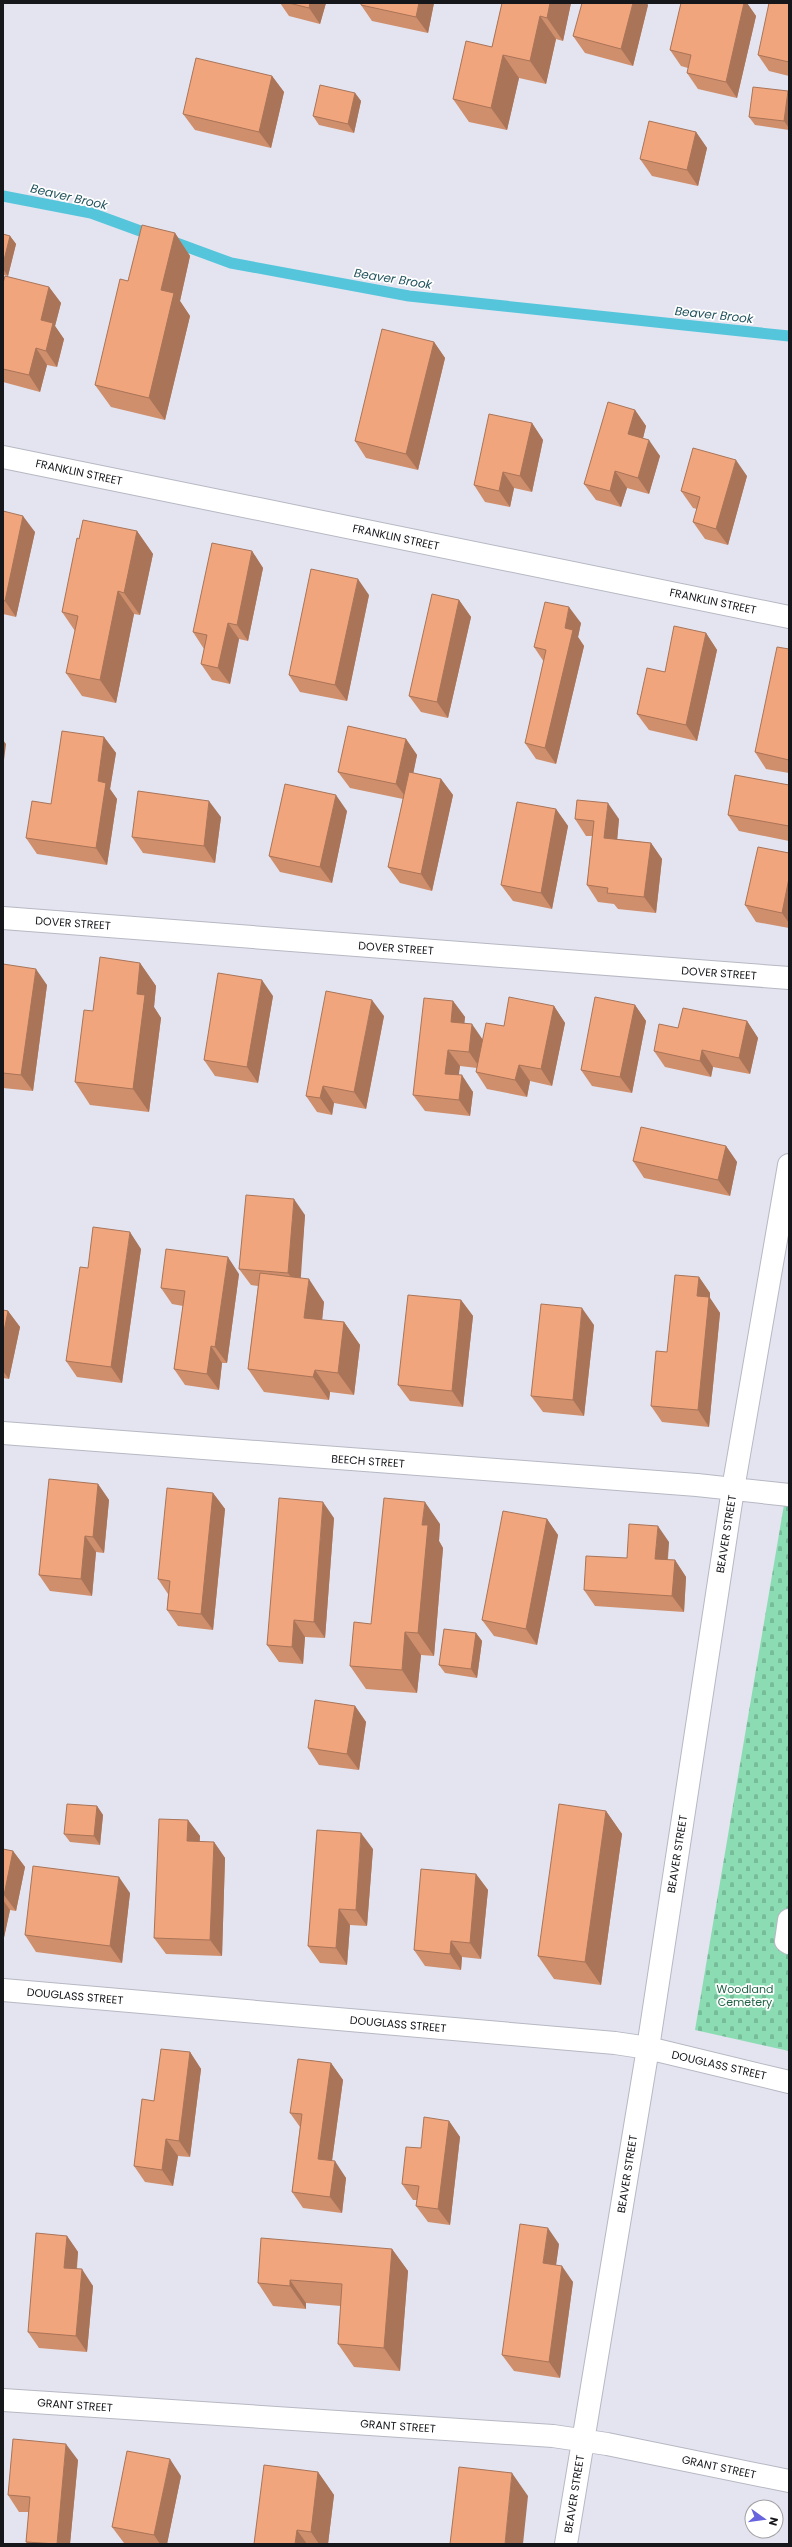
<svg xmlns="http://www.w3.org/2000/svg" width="792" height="2547" font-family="Poppins,sans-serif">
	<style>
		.cemetery { fill: url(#cemetery-stones) }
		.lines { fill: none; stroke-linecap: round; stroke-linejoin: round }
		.stream { stroke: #55c5dc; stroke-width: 11 }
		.minor-casing { stroke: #b6b8c3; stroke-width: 24 }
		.minor { stroke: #fff; stroke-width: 22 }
		.wall { fill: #cf8e6c }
		.shaded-wall { fill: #a97458 }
		.building { fill: #f1a57d; stroke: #a97458 }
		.labels { text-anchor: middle; stroke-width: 3.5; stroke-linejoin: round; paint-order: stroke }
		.street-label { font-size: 11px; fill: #16171b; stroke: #fff }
		.park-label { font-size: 11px; fill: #216346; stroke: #fff }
		.water-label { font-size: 12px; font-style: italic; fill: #23545e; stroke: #fff }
	</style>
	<defs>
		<pattern id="cemetery-stones" width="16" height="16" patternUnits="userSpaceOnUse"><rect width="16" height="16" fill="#8bdcb3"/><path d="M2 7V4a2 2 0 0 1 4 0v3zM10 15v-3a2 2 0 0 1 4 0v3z" fill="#77bc99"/></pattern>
	</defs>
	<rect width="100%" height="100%" fill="#e3e4f0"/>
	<path class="cemetery" d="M789,1475v576l-94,-21z"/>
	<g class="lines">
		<path class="stream" d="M3,196l88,17 63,23
			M171,241l60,22 178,33 380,40"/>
		<g class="minor-casing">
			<path id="minor" d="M3,457l786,160
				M3,918l786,60
				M3,1433l694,52 92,10
				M789,1920l-3,21 3,2
				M3,1990l612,53 33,5 141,34
				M3,2400l550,36 54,8 182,37
				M566,2544l82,-496 85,-559 56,-324"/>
		</g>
		<use href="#minor" class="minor"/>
	</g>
	<path class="wall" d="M280,3h46l-6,21 -31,-8z
		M361,3h73l-6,30 -56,-12 -11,-16z
		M502,3h69l-8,38 -7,-2 -10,45 -27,-6 -12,52 -38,-8 -16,-23 39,-52z
		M681,3h66l9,13 -19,82 -39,-9 -11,-16 1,-5 -7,-2 -11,-16z
		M789,3v73l-20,-5 -11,-16z
		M648,5l-15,61 -48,-13 -12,-17z
		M272,76l12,16 -13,56 -76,-18 -12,-16z
		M788,91l1,1v38l-34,-5 -6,-8z
		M355,93l6,8 -7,32 -35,-8 -6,-9z
		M696,132l11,16 -9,38 -46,-10 -12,-17z
		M175,233l15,23 -10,45 10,15 -25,104 -54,-13 -16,-22 33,-104z
		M3,234l7,2 6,8 -8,32 -5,-1z
		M3,283l46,4 12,16 -6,23 9,13 -7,28 -10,-2 -7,27 -37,-10z
		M434,342l11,16 -27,112 -52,-12 -11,-17z
		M635,410l11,16 -3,12 17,18 -11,38 -22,-6 -6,19 -25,-7 -12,-16z
		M532,423l11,17 -11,52 -18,-4 -4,19 -25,-5 -11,-17z
		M747,476l-19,69 -23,-6 -12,-17 4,-13 -4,-1 -12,-17z
		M3,511l32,21 -19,85 -13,-3z
		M137,531l16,23 -13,61 -6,-1 -18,89 -34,-7 -16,-23 9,-42 -13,-19 17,-73z
		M252,551l11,17 -15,73 -9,-2 -9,45 -18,-4 -11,-16 3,-15 -11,-17z
		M369,595l-22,106 -47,-9 -11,-17z
		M459,600l12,17 -23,101 -27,-6 -12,-16z
		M581,623l-3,14 6,9 -28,118 -20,-5 -11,-16 19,-81 -10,-15z
		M706,633l11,17 -20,91 -48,-11 -12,-16z
		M789,649v124l-23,-4 -11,-17z
		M104,737l12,16 -6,36 7,10 -10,66 -70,-11 -11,-16 25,-34z
		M406,739l11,16 -4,18 28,6 12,16 -21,96 -32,-8 -12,-16 15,-68 -53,-11 -12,-16z
		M789,785v56l-50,-10 -11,-16z
		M556,809l12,17 -16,83 -39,-8 -12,-16z
		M347,811l-15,72 -52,-11 -11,-16z
		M221,817l-6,46 -72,-10 -11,-16z
		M575,819h44l-2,20 34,4 11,16 -6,54 -38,-4 -4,-5 -16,-2 -11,-17 5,-49h-6z
		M789,853v75l-33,-6 -11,-17z
		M140,963l16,23 -2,21 7,11 -12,94 -59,-7 -15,-23 18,-71z
		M3,964l44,21 -14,106 -30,-3z
		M273,996l-15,87 -43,-7 -11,-16z
		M453,1001l12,16 -1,6 19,17 21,-14 50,-20 11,17 -13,63 -22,-5 -3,16 -40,-8 -11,-17 1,-4 -17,-2 -2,9 15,17 -3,24 -45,-5 -12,-16z
		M635,1005l11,16 -14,72 -40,-7 -11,-16z
		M384,1016l-18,93 -32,-6 -2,12 -15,-3 -11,-16z
		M747,1021l11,17 -8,36 -37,-7 -2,10 -46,-10 -11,-16 24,-23z
		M726,1146l11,16 -7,34 -86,-18 -11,-17z
		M305,1215l-5,63 24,24 -2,18 22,2 16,23 -6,50 -24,-3 -1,8 -65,-8 -16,-23 10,-83 -7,-1 -12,-16z
		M141,1249l-19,134 -45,-6 -11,-16z
		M239,1274l-12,89h-5l-3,27 -34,-5 -11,-16 9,-63 -11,-2 -11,-16z
		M699,1277l11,16v5l10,15 -11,114 -47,-5 -11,-16 16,-54z
		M461,1300l12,16 -10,91 -53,-6 -12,-16z
		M3,1310l5,1 12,16 -11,52 -6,-1z
		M594,1325l-10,91 -41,-4 -12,-16z
		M98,1484l11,16 -5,53 -8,-1 -4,44 -42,-5 -11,-16z
		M213,1493l12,16 -12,121 -35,-4 -11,-16 1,-16 -10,-15z
		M334,1518l-9,120 -20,-1 -2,27 -24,-2 -12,-17z
		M547,1519l11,16 -21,110 -43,-9 -12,-16z
		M440,1524l-1,17 4,7 -9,108 -13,-1 -4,38 -51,-4 -16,-23 21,-42z
		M669,1542l-1,18h7l11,17 -2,35 -89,-6 -11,-16 43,-32z
		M476,1633l6,8 -5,37 -32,-5 -6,-8z
		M355,1706l11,16 -7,48 -40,-5 -11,-17z
		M97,1806l6,9 -3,30 -30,-3 -6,-8z
		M606,1811l16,23 -21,151 -47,-6 -16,-23z
		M188,1820l12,16 -1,6h15l11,16 -3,98 -56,-2 -12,-16z
		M3,1849l10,2 12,16 -9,44 -6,-1 -7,32z
		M373,1849l-6,77 -17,-1 -3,40 -27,-2 -12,-17z
		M476,1874l12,16 -7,69 -19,-2 -1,13 -36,-4 -11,-16z
		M130,1893l-8,70 -86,-11 -11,-17z
		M190,2052l11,17 -11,88 -12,-1 -5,30 -28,-4 -11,-16 20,-65z
		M331,2063l12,17 -11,81 14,17 -4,35 -39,-5 -11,-16 8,-65 -10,-14z
		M449,2121l11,16 -10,88 -22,-3 -12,-16 1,-6h-4l-11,-16 19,-36z
		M67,2236l11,16 -1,17 16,17 -6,66 -48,-4 -11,-16z
		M559,2244l-3,21 17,17 -13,96 -46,-7 -12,-16z
		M392,2249l16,22 -8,100 -46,-4 -16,-23 3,-38 -35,-3v6l-33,-3 -15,-23z
		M78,2460l-8,84h-42l-2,-2 3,-30h-10l-11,-17z
		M318,2472l16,23 -6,49h-74z
		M181,2476l-14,68h-38l-5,-1 -12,-16z"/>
	<path class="shaded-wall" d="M310,3h16l-6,21 -11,-16z
		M419,3h15l-6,30 -12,-16z
		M550,3h21l-8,38 -16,-23z
		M633,3h14l1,2 -15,61 -12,-17z
		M744,3h3l9,13 -19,82 -11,-16z
		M540,16l16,23 -10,45 -16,-23z
		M503,55l16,23 -12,52 -16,-22z
		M272,76l12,16 -13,56 -12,-16z
		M788,91l1,1v36l-5,-7z
		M355,93l6,8 -7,32 -6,-9z
		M696,132l11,16 -9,38 -11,-16z
		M175,233l15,23 -10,45 10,15 -25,104 -16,-22 12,-108z
		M10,236l6,8 -8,32 -5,-7v-5z
		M49,287l12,16 -6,23 9,13 -7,28 -11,-16 -5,-31z
		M434,342l11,16 -27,112 -12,-16z
		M36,348l11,17 -7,27 -11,-17z
		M635,410l11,16 -6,24 -12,-16z
		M532,423l11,17 -11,52 -12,-16z
		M649,440l11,16 -11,38 -11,-16z
		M736,460l11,16 -19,69 -12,-16z
		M615,471l12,17 -6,19 -11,-16z
		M503,472l11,16 -4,19 -11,-16z
		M23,516l12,16 -19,85 -11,-16z
		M137,531l16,23 -13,61 -16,-22z
		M252,551l11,17 -15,73 -11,-16z
		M358,579l11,16 -22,106 -12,-16z
		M118,591l16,23 -18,89 -16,-23z
		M459,600l12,17 -23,101 -11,-16z
		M569,607l12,16 -3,14 6,9 -28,118 -11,-16 20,-120z
		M228,623l11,16 -9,45 -12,-16z
		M706,633l11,17 -20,91 -11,-16z
		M104,737l12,16 -6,36 7,10 -10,66 -11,-17 2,-67z
		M406,739l11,16 -9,45 -12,-16z
		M3,740l3,4 -3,24z
		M441,779l12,16 -21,96 -11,-17z
		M336,795l11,16 -15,72 -12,-16z
		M209,801l12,16 -6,46 -11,-17z
		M608,803l11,16 -3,35 -12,-16z
		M556,809l12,17 -16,83 -11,-16z
		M651,843l11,16 -6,54 -12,-16z
		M789,878v45l-7,-10z
		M140,963l16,23 -2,21 7,11 -12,94 -16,-23 4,-95z
		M36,969l11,16 -14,106 -12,-16z
		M262,980l11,16 -15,87 -11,-16z
		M372,1000l12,16 -18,93 -12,-17z
		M453,1001l12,16 -2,21 -12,-16z
		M635,1005l11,16 -14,72 -12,-16z
		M554,1006l11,17 -13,63 -11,-17z
		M747,1021l11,17 -8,36 -11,-16z
		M472,1024l11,16 -3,28 -11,-16z
		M448,1050l12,16 -3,24 -12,-16z
		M702,1050l11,17 -2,10 -11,-16z
		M519,1065l11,16 -3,16 -12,-17z
		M462,1075l11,17 -3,24 -11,-16z
		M323,1086l11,17 -2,12 -12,-17z
		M726,1146l11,16 -7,34 -12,-16z
		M294,1199l11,16 -5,75 -12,-17z
		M130,1232l11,17 -19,134 -11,-16z
		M228,1257l11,17 -12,89 -12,-16z
		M699,1277l11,16v5l10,15 -11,114 -11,-17 -1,-114z
		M309,1279l15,23 -4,38 -16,-22z
		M461,1300l12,16 -10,91 -11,-16z
		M582,1308l12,17 -10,91 -11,-16z
		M8,1311l12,16 -11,52 -6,-8v-35z
		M344,1322l16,23 -6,50 -16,-22z
		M211,1346l11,17 -3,27 -12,-16z
		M315,1370l15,22 -1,8 -16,-23z
		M98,1484l11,16 -5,53 -11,-16z
		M213,1493l12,16 -12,121 -12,-16z
		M323,1502l11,16 -9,120 -11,-16z
		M425,1502l15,22 -1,17 4,7 -9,108 -16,-23 4,-108z
		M547,1519l11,16 -21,110 -11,-16z
		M658,1526l11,16 -3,33 -11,-16z
		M85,1536l11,16 -4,44 -11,-17z
		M675,1560l11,17 -2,35 -12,-16z
		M294,1620l11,17 -2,27 -11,-17z
		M405,1632l16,23 -4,38 -15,-23z
		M476,1633l6,8 -5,37 -6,-9z
		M355,1706l11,16 -7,48 -12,-16z
		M97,1806l6,9 -3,30 -6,-9z
		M606,1811l16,23 -21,151 -16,-23z
		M188,1820l12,16 -1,22 -12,-17z
		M361,1833l12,16 -6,77 -11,-16z
		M214,1842l11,16 -3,98 -12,-16z
		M13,1851l12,16 -9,44 -12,-16z
		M476,1874l12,16 -7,69 -11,-16z
		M119,1877l11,16 -8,70 -12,-17z
		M3,1900l7,10 -7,32z
		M339,1909l11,16 -3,40 -11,-17z
		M451,1941l11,16 -1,13 -11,-16z
		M190,2052l11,17 -11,88 -11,-16z
		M331,2063l12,17 -13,95 -12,-16z
		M449,2121l11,16 -10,88 -12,-16z
		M166,2139l12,17 -5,30 -11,-16z
		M335,2161l11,17 -4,35 -12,-16z
		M548,2228l11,16 -5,35 -11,-16z
		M67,2236l11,16 -3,32 -11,-16z
		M392,2249l16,22 -8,100 -16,-23z
		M562,2266l11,16 -13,96 -11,-16z
		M82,2269l11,17 -6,66 -11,-16z
		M290,2280l16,23v6l-16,-23z
		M66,2444l12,16 -8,84h-13z
		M170,2459l11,17 -14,68h-7l-6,-9z
		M318,2472l16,23 -6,49h-9l-8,-12z
		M512,2473l16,23 -5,48h-18z
		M297,2530l10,14h-12z"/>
	<path class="building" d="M289,3h21l-1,5z
		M361,3h58l-3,14 -55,-12z
		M502,3h48l-3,15 -7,-2 -10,45 -27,-6 -12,53 -38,-9 13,-58 26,6z
		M582,3h51l-12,46 -48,-13z
		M681,3h63l-18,79 -39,-9 4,-18 -21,-5z
		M769,3h20v59l-31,-7z
		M196,58l76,18 -13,56 -76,-18z
		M320,85l35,8 -7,31 -35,-8z
		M753,87l35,4 -4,30 -35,-4z
		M649,121l47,11 -9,38 -47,-11z
		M142,225l33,8 -14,57 13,3 -25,105 -54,-13 25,-106 8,2z
		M3,234l7,2 -7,28z
		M5,276l44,11 -8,33 12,3 -7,28 -10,-3 -7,27 -26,-6v-86z
		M382,329l52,13 -28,112 -51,-13z
		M608,402l27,8 -7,24 21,6 -11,38 -23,-7 -5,20 -26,-7z
		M489,414l43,9 -12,53 -17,-4 -4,19 -25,-6z
		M693,448l43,12 -20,69 -23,-7 7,-25 -19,-6z
		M3,511l20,5 -18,85 -2,-1z
		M83,520l54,11 -13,62 -6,-2 -18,89 -34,-7 12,-57 -16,-4 15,-74 2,1z
		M212,543l40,8 -15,74 -9,-2 -10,45 -17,-4 6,-29 -14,-3z
		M311,569l47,10 -23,106 -46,-10z
		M432,594l27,6 -22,102 -28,-6z
		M545,602l24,5 -4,21 8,2 -28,118 -20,-5 21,-93 -12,-3z
		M674,626l32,7 -20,92 -49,-11 10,-46 18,4z
		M777,647l12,2v111l-34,-8z
		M348,726l58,13 -10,45 -58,-12z
		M62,731l42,6 -6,44 8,2 -10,65 -70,-10 6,-37 19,3z
		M409,772l32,7 -20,95 -33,-7z
		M735,775l54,10v41l-61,-11z
		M285,784l51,11 -16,72 -51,-11z
		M138,791l71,10 -5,45 -72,-9z
		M577,800l31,3 -4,35 47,5 -7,54 -37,-4 1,-5 -21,-3 7,-64 -19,-2z
		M517,802l39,7 -15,84 -40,-8z
		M758,847l31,6v25l-7,35 -37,-8z
		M100,957l40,6 -3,31 8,1 -12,94 -58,-7 9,-72 9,1z
		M3,964l33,5 -15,106 -18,-2z
		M218,973l44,7 -15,87 -43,-7z
		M326,991l46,9 -18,92 -31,-6 -3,12 -14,-2z
		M509,997l45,9 -13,63 -22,-4 -4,15 -39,-8 10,-49 18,3z
		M595,997l40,8 -15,72 -39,-7z
		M424,998l29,3 -2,21 21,2 -3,28 -21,-2 -3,24 17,1 -3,25 -46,-5z
		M683,1008l64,13 -8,37 -37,-8 -2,11 -46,-10 5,-27 19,4z
		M641,1127l85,19 -8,34 -85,-19z
		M246,1195l48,4 -6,74 -49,-4z
		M93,1227l37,5 -19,135 -45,-6 14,-94 8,1z
		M166,1249l62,8 -13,90 -4,-1 -4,28 -33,-5 11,-78 -24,-3z
		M260,1273l49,6 -5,39 40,4 -6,51 -23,-3 -2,7 -65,-8z
		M675,1275l24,2 -2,19 12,1 -11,113 -47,-4 5,-55 11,1z
		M408,1295l53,5 -9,91 -54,-6z
		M541,1304l41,4 -9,92 -42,-4z
		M3,1310l5,1 -5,25z
		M49,1479l49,5 -5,53 -8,-1 -4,43 -42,-4z
		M167,1488l46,5 -12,121 -34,-4 3,-29 -12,-2z
		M279,1498l44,4 -9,120 -20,-2 -2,27 -25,-2z
		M384,1498l41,4 -3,23h6l-10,108 -13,-1 -3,38 -52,-4 4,-44 17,2z
		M503,1511l44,8 -21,110 -44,-9z
		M629,1524l29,2 -3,33 20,1 -3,36 -88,-6 2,-34 41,2z
		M444,1629l32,4 -5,36 -32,-4z
		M315,1700l40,6 -8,48 -39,-6z
		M67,1804l30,2 -3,30 -30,-2z
		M559,1804l47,7 -21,151 -47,-6z
		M159,1819l29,1 -1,21 27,1 -4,98 -56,-2z
		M317,1830l44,3 -5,77 -17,-1 -3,39 -28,-2z
		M3,1849l10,2 -9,44h-1z
		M33,1866l86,11 -9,69 -85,-11z
		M421,1869l55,5 -6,69 -19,-2 -1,13 -36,-4z
		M161,2049l29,3 -11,89 -13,-2 -4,31 -28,-4 8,-67 12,2z
		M298,2059l33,4 -13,96 17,2 -5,36 -38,-5 10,-78 -12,-1z
		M424,2117l25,4 -11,88 -22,-3 3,-20 -17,-2 4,-37 15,1z
		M520,2224l28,4 -5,35 19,3 -13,96 -47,-7z
		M36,2233l31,3 -3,32 18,1 -6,67 -48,-4z
		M261,2238l131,11 -8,99 -46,-4 4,-60 -52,-4v6l-32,-3z
		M13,2439l53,5 -9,100 -31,-2 4,-45 -22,-2z
		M127,2451l43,8 -16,76 -42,-8z
		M264,2465l54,7 -7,60 -14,-2 -2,14h-41z
		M459,2467l53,6 -7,71h-55z"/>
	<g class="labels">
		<g class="street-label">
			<text transform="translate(79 472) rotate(12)" y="4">FRANKLIN STREET</text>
			<text transform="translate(396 537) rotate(12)" y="4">FRANKLIN STREET</text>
			<text transform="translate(713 601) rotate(12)" y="4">FRANKLIN STREET</text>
			<text transform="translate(73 923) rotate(4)" y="4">DOVER STREET</text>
			<text transform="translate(396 948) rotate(4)" y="4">DOVER STREET</text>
			<text transform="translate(719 973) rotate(4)" y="4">DOVER STREET</text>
			<text transform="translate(368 1461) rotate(4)" y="4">BEECH STREET</text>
			<text transform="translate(726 1534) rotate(-81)" y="4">BEAVER STREET</text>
			<text transform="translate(677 1854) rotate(-81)" y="4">BEAVER STREET</text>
			<text transform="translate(75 1996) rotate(5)" y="4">DOUGLASS STREET</text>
			<text transform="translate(398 2024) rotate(5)" y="4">DOUGLASS STREET</text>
			<text transform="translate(719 2065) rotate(13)" y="4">DOUGLASS STREET</text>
			<text transform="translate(627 2174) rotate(-81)" y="4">BEAVER STREET</text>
			<text transform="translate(75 2405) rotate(4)" y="4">GRANT STREET</text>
			<text transform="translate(398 2426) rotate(4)" y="4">GRANT STREET</text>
			<text transform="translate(719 2467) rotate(12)" y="4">GRANT STREET</text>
			<text transform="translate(574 2494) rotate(-81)" y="4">BEAVER STREET</text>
		</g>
		<g class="park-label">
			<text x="745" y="1993">Woodland<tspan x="745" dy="13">Cemetery</tspan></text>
		</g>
		<g class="water-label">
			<text transform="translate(69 197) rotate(13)" y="4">Beaver Brook</text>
			<text transform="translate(393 279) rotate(9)" y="4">Beaver Brook</text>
			<text transform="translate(714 315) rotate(6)" y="4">Beaver Brook</text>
		</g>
	</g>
	<rect width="792" height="2547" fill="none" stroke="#16171b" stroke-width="8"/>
	<g transform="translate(764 2519) rotate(104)"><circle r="19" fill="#ffffff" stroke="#a2a2a4"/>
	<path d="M0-3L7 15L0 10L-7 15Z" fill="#6764dd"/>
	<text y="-6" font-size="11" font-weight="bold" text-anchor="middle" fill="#16171b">N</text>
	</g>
</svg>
